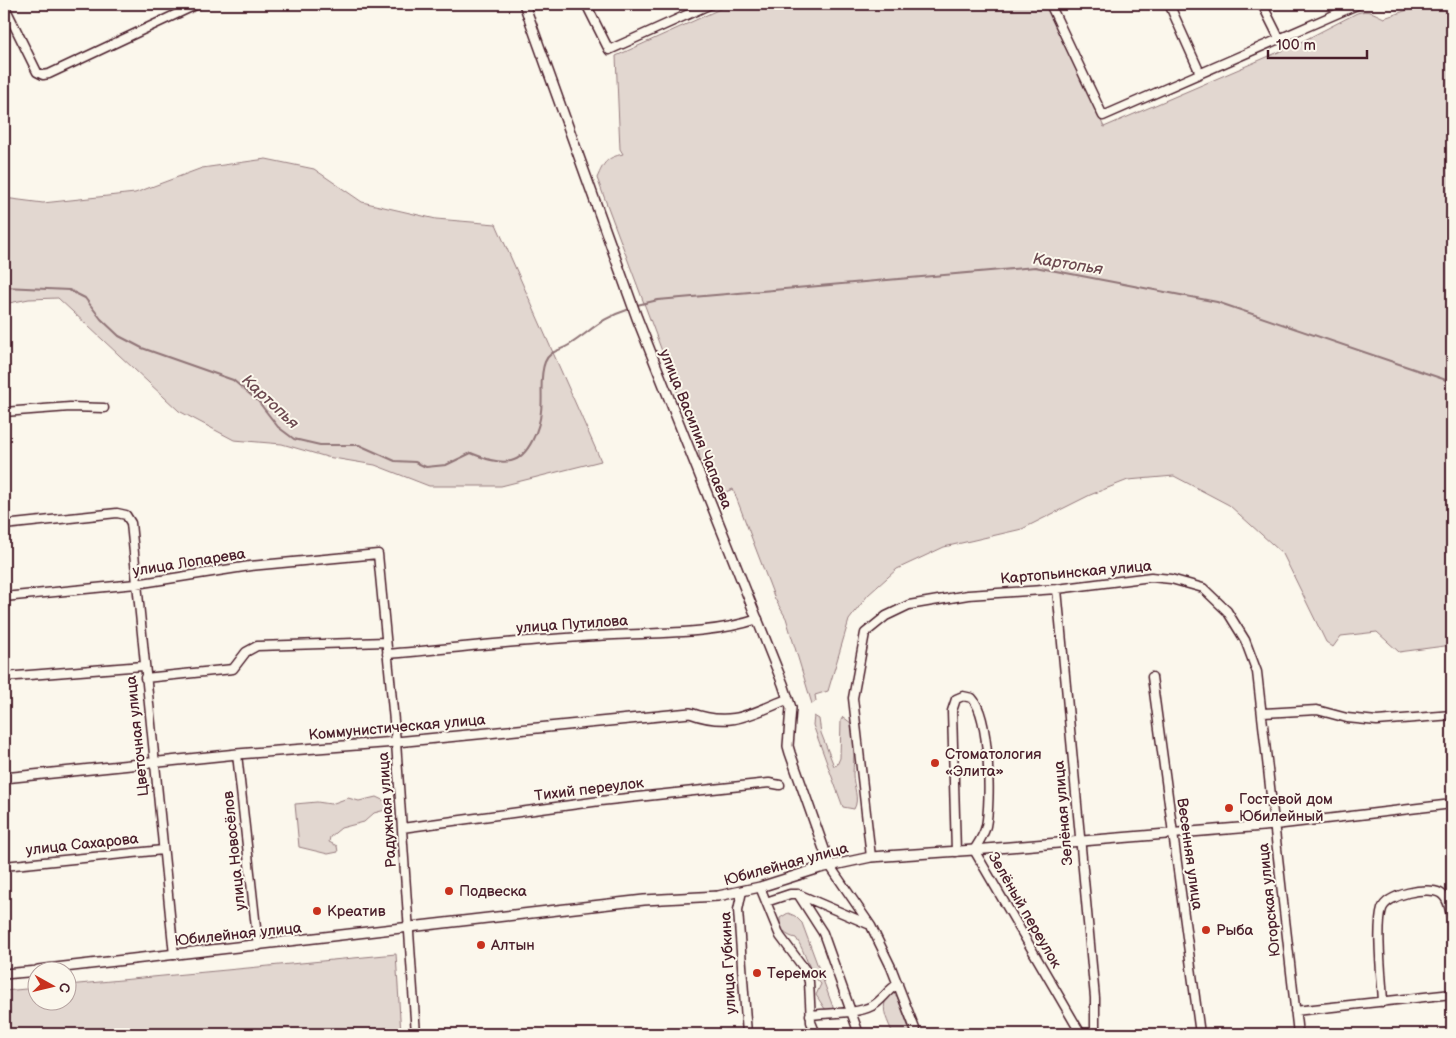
<svg xmlns="http://www.w3.org/2000/svg" width="1456" height="1038" font-family="'Balsamiq Sans',sans-serif">
	<style>
		.green { fill: #e2d7d0; stroke: #967b7e }
		.lines { fill: none; stroke-linecap: round; stroke-linejoin: round }
		.stream { stroke: #907477; stroke-width: 2 }
		.minor-casing { stroke: #4a1f2b; stroke-width: 11 }
		.tertiary-casing { stroke: #4a1f2b; stroke-width: 12 }
		.minor { stroke: #fbf7ec; stroke-width: 8 }
		.tertiary { stroke: #fbf7ec; stroke-width: 9 }
		.poi-dot { fill: #c8321e; stroke: #fbf7ec; stroke-width: 2 }
		.labels { text-anchor: middle; stroke-width: 4; stroke-linejoin: round; paint-order: stroke }
		.street-label { font-size: 15px; fill: #4a1f2b; stroke: #fbf7ec }
		.poi-label { font-size: 15px; fill: #4a1f2b; stroke: #fbf7ec; text-anchor: start }
		.water-label { font-size: 16px; font-style: italic; fill: #6d4a51; stroke: #fbf7ec }
	</style>
	<rect width="100%" height="100%" fill="#fbf7ec"/>
	<filter id="ink" filterUnits="userSpaceOnUse"><feTurbulence type="fractalNoise" baseFrequency=".02" numOctaves="2"/><feDisplacementMap in="SourceGraphic" scale="10" xChannelSelector="R" yChannelSelector="G"/><feConvolveMatrix kernelMatrix="1 2 1 2 8 2 1 2 1" color-interpolation-filters="sRGB"/></filter>
	<g filter="url(#ink)">
		<path class="green" d="M731,4h314l59,123 191,-82 62,-32c12,-4 16,0 27,5l41,-14h27v641l-53,7 -22,-20 -36,4 -8,11 -7,-5 -43,-88 -54,-49 -55,-29 -46,4 -38,15 -68,34 -78,18 -47,22 -29,26 -19,25 -21,71 -13,4 1,6 -4,3 -26,-86 -11,-19 -42,-110 -12,5 -19,-21 -4,-26 -101,-269c7,-16 9,-20 26,-24l-3,-5 -4,-93z
			M266,159l48,10 48,33 74,17 60,5 105,237 -100,25h-72l-54,-21 -48,-8 -45,-13 -48,-4 -55,-29 -121,-113 -29,1 -25,5v-106l39,5 92,-10 67,-25z
			M814,716l5,3 2,14 13,33 3,-1 3,-7 1,-38 2,-3 8,6c4,18 3,33 2,51 0,12 7,25 1,35l-11,-2 -30,-82z
			M376,797l13,6v6l-15,4 -10,9 -23,6 -11,9 -1,5 8,4 1,6 -10,2 -29,-7 -4,-43 22,-2 14,2 17,-6 11,3z
			M788,913l7,3 7,7 31,84 -1,3 -7,-1 -9,-14 5,-11c-13,-12 -15,-32 -25,-46 -10,-2 -17,-8 -16,-20z
			M396,954l5,80h-397v-43l33,-3 1,12h30v-15z
			M891,992l6,4 14,38h-18c-6,-15 -15,-28 -2,-42z"/>
		<g class="lines">
			<path class="stream" d="M4,287l65,3 16,8 16,21 18,17 23,12 91,32 25,21 20,26 16,12 26,6h39l36,16 20,1 11,5 20,-2 25,-12c12,5 27,11 40,8 18,-4 29,-34 30,-50 2,-15 -2,-35 4,-49 5,-12 15,-11 24,-17 22,-14 32,-27 58,-35
				M637,305l21,-5 377,-33 182,35 235,80"/>
			<g class="minor-casing">
				<path id="minor" d="M586,4l23,46 102,-46
					M1050,4l53,112 256,-112
					M1169,4l31,69
					M1262,4l17,34
					M4,5l33,67 6,3 6,-1 149,-70
					M4,412l66,-5 34,1
					M4,525l113,-12 9,2 5,8 43,432
					M1057,589l38,409v36
					M4,597l132,-13 114,-18 128,-12 18,188 20,292
					M387,654c70,-6 139,-14 209,-18 52,-4 112,0 162,-17
					M4,677l139,-11
					M1152,677l48,357
					M145,678l88,-9 13,-17 11,-6 129,-4
					M1263,713l54,-3 30,8 30,3 75,-6
					M237,754l21,192
					M1275,825l177,-21
					M402,828l198,-27 169,-18 11,2
					M956,852l-4,-141 4,-12 7,-3 9,2c18,19 19,103 14,128 -2,9 -7,16 -12,24l107,184
					M871,857l-18,-159 12,-65 21,-17 23,-11 59,-10 89,-6 94,-12 20,2 32,9 24,23 18,29 12,32 41,362
					M4,866l159,-16
					M830,866l41,60 20,41 26,67
					M760,887l20,49 26,35 3,11 2,40 5,12
					M742,891l-4,19 9,124
					M798,894l25,39 36,101
					M766,902l24,-8h8l70,30
					M1383,1002c-1,-23 -7,-73 -1,-93 5,-15 46,-23 58,-16 9,5 10,19 12,28
					M1295,1011l157,-17
					M810,1015c17,-2 47,-1 62,-9 10,-5 15,-16 26,-22"/>
			</g>
			<g class="tertiary-casing">
				<path id="tertiary" d="M524,4l113,314 146,366 8,24 -3,38 2,7 40,113
					M4,778l233,-24 159,-12 294,-29c41,15 61,1 98,-14
					M38,970l606,-70 74,-4 42,-9 60,-19 51,-11 103,-7 301,-25
					M4,974l34,-3"/>
			</g>
			<use href="#minor" class="minor"/>
			<use href="#tertiary" class="tertiary"/>
		</g>
	</g>
	<g class="poi-dot">
		<circle cx="935" cy="763" r="5"/>
		<circle cx="1229" cy="808" r="5"/>
		<circle cx="449" cy="891" r="5"/>
		<circle cx="317" cy="911" r="5"/>
		<circle cx="1206" cy="930" r="5"/>
		<circle cx="481" cy="945" r="5"/>
		<circle cx="757" cy="973" r="5"/>
	</g>
	<g class="labels">
		<g class="street-label">
			<text transform="translate(696 429) rotate(68)" y="5">улица Василия Чапаева</text>
			<text transform="translate(189 562) rotate(-9)" y="5">улица Лопарева</text>
			<text transform="translate(1076 572) rotate(-5)" y="5">Картопьинская улица</text>
			<text transform="translate(572 624) rotate(-4)" y="5">улица Путилова</text>
			<text transform="translate(397 727) rotate(-5)" y="5">Коммунистическая улица</text>
			<text transform="translate(137 736) rotate(-96)" y="5">Цветочная улица</text>
			<text transform="translate(589 789) rotate(-7)" y="5">Тихий переулок</text>
			<text transform="translate(387 810) rotate(-94)" y="5">Радужная улица</text>
			<text transform="translate(1063 813) rotate(-95)" y="5">Зелёная улица</text>
			<text transform="translate(82 844) rotate(-6)" y="5">улица Сахарова</text>
			<text transform="translate(234 851) rotate(-96)" y="5">улица Новосёлов</text>
			<text transform="translate(1190 854) rotate(82)" y="5">Весенняя улица</text>
			<text transform="translate(786 864) rotate(-15)" y="5">Юбилейная улица</text>
			<text transform="translate(1269 900) rotate(-96)" y="5">Югорская улица</text>
			<text transform="translate(1025 910) rotate(60)" y="5">Зелёный переулок</text>
			<text transform="translate(238 934) rotate(-6)" y="5">Юбилейная улица</text>
			<text transform="translate(728 963) rotate(-93)" y="5">улица Губкина</text>
		</g>
		<g class="poi-label">
			<text x="945" y="759">Стоматология<tspan x="945" dy="17">«Элита»</tspan></text>
			<text x="1239" y="804">Гостевой дом<tspan x="1239" dy="17">Юбилейный</tspan></text>
			<text x="459" y="896">Подвеска</text>
			<text x="327" y="916">Креатив</text>
			<text x="1216" y="935">Рыба</text>
			<text x="491" y="950">Алтын</text>
			<text x="767" y="978">Теремок</text>
		</g>
		<g class="water-label">
			<text transform="translate(1068 263) rotate(9)" y="6">Картопья</text>
			<text transform="translate(271 401) rotate(43)" y="6">Картопья</text>
		</g>
	</g>
	<rect width="1456" height="1038" fill="none" stroke="#fbf7ec" stroke-width="20"/>
	<rect x="10" y="10" width="1436" height="1018" fill="none" stroke="#4a1f2b" stroke-width="2" filter="url(#ink)"/>
	<g transform="translate(52 986) rotate(98)"><circle r="24" fill="#fbf7ec" stroke="#b4a19f"/>
	<path d="M0-4L9 19L0 12L-9 19Z" fill="#c8321e"/>
	<text y="-8" font-size="14" font-weight="bold" text-anchor="middle" fill="#4a1f2b">С</text>
	</g>
	<path d="M1268 50v8h99v-8" fill="none" stroke="#4a1f2b" stroke-width="2.5"/>
	<text x="1276" y="50" font-size="15" fill="#4a1f2b" stroke="#fbf7ec" stroke-width="4" paint-order="stroke">100 m</text>
</svg>
